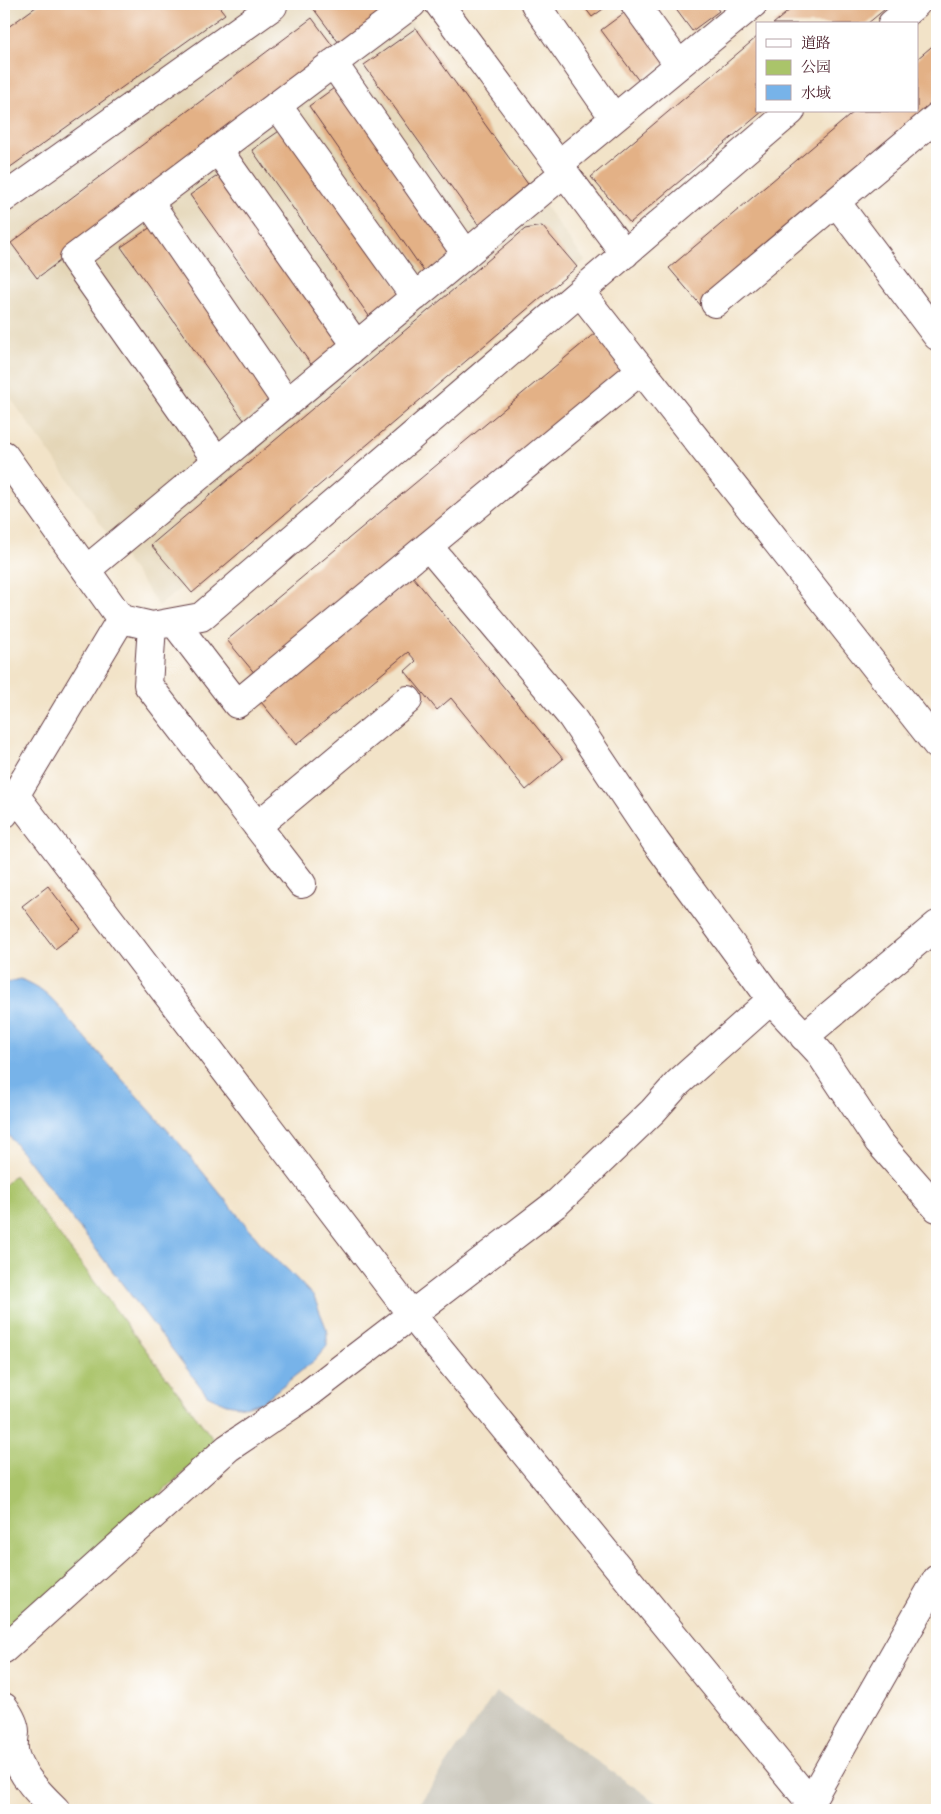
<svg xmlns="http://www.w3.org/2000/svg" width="941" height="1814" font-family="'IM FELL French Canon','Noto Serif SC',serif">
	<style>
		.built { fill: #e4d6b7 }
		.industrial { fill: #c8c4b8 }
		.green { fill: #aac46a; stroke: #7a724a }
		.water { fill: #77b3e9; stroke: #60698a }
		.building { fill: #e3b186 }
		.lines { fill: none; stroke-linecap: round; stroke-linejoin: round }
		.minor-casing { stroke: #633c43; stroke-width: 30 }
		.minor { stroke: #fff; stroke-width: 28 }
	</style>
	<rect width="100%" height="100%" fill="#fff"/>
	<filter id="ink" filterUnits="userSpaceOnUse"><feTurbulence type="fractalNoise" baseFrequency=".02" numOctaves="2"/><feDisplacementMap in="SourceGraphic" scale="10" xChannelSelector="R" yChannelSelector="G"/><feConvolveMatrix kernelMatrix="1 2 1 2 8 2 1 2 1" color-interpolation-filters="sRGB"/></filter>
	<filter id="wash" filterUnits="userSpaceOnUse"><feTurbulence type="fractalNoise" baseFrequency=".0096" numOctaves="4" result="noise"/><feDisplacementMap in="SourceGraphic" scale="20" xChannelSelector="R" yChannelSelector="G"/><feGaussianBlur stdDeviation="1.12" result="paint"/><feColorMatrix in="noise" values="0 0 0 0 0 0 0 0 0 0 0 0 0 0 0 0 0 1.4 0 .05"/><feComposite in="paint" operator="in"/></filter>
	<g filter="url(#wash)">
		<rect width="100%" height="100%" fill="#f2e3c8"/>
		<path class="built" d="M4,4h395l186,257 -426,345 -155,-217z"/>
		<path class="industrial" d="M496,1692l172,118h-253z"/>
		<path class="green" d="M14,1175l202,268 -212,193v-451z"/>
		<path class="water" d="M20,979c22,7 37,23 50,42l109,122 88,108 22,20 25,26 13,33v16l-12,14 -53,42 -17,5 -19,-3 -19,-9 -203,-266v-145z"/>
		<g id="blocks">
			<path class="building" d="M40,4h177l8,10 -216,154 -5,-7v-131z
				M310,4h89l-57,43z
				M582,4h28l-18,13z
				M672,4h42l5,7 -27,20z
				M797,4h94l-24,20h-94z
				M628,10l38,51 -27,20 -38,-51z
				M312,18l26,35 -301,225 -26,-35z
				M416,28l119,166 -52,37 -119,-166z
				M757,37v74h6l-133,112 -39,-46z
				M937,42v67l-235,198 -33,-39 186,-157h62v-52z
				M341,83l118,167 -34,23 -116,-167z
				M285,127l117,167 -33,22 -117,-166z
				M223,172l123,172 -33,23 -123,-172z
				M154,225l123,171 -33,24 -123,-173z
				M542,226l35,41 -385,326 -41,-48 374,-316z
				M595,333l34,40 -368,308 -34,-41z
				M413,577l150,182 -37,31 -75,-92 -14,12 -32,-39 11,-10 -8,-9 -112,93 -35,-43z
				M48,886l33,43 -26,20 -33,-43z"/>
		</g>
	</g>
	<g filter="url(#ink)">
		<use href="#blocks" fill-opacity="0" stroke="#633c43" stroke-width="1"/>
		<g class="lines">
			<g class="minor-casing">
				<path id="minor" d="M439,4l186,250
					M535,4l79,114
					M635,4l44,61
					M892,24l24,-20
					M333,63l133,191
					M277,105l138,192
					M218,150l138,195
					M559,164l194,-160
					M4,198l269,-192 -1,-2
					M149,202l138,201
					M836,202l101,134
					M580,292l357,453
					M715,303l222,-186
					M4,455l117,164 -117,195
					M217,461l-143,-203 338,-254
					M428,546l143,170 84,125 122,166 42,45 59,89 59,67
					M86,570l479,-398
					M121,619l31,7 49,-9 590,-506
					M174,622l63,82 404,-334
					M152,626l-4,59 154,199
					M15,795l396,519 399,488 -4,8
					M257,826l151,-126
					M804,1037l133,-112
					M4,1649l224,-201 80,-54 249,-191 96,-92 25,-28 93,-83
					M4,1707c5,7 11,17 11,25 -1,10 -3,17 1,26 8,21 25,37 40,52
					M810,1802l127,-223"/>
			</g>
			<use href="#minor" class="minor"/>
		</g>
	</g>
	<rect width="941" height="1814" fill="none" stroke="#fff" stroke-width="20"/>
	<rect x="756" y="22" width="162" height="90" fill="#ffffff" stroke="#b7a5aa"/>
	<rect x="766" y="39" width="25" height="8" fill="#ffffff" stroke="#b7a5aa"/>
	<text x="801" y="48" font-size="15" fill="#4a1f2b">道路</text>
	<rect x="766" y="60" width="25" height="15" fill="#aac46a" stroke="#b7a5aa"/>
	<text x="801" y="72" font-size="15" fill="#4a1f2b">公园</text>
	<rect x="766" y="85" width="25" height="15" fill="#77b3e9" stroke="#b7a5aa"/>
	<text x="801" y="98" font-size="15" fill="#4a1f2b">水域</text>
</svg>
